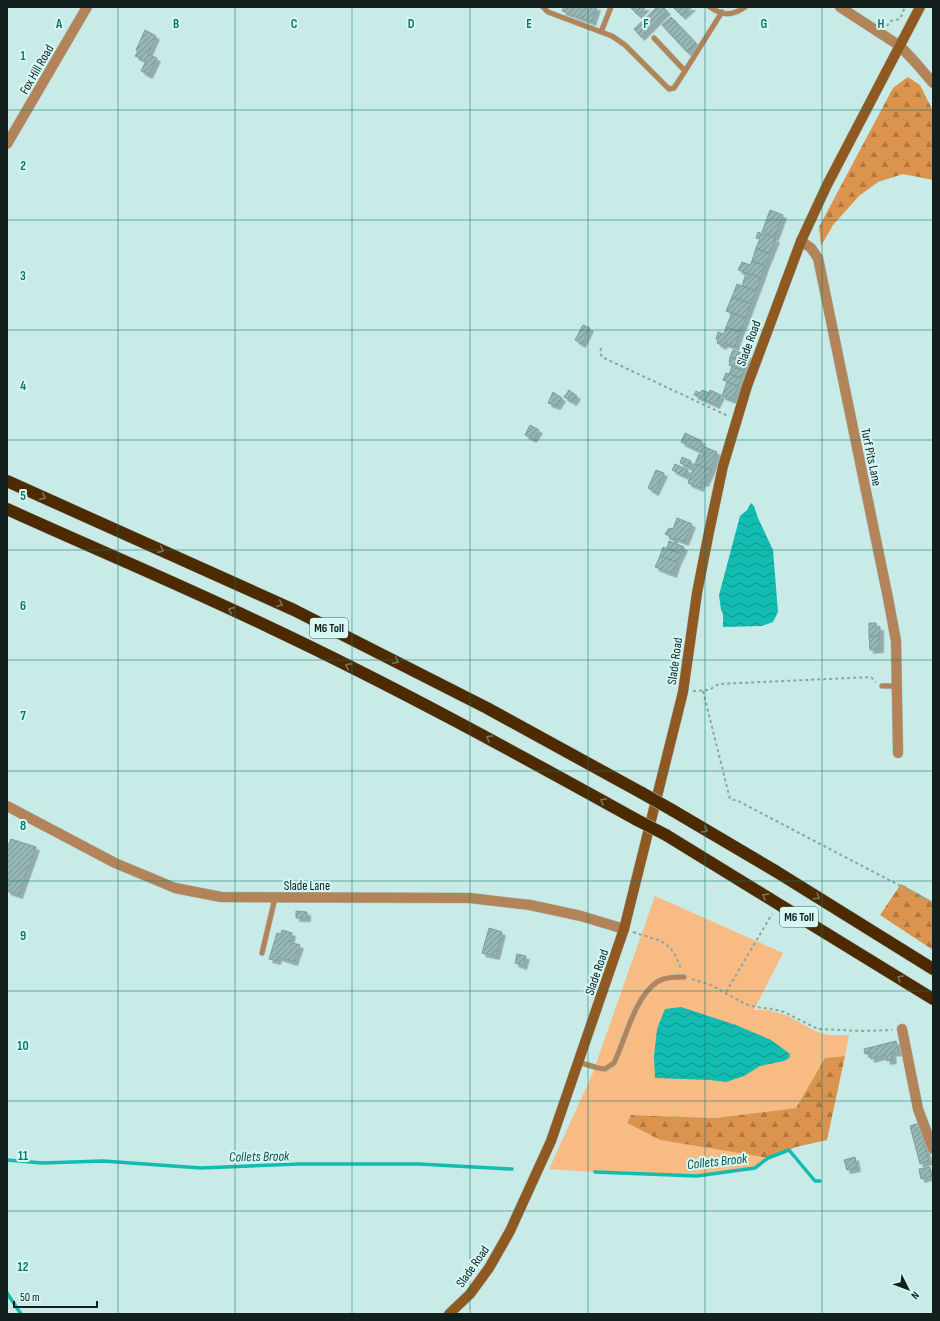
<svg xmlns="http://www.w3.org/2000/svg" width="940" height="1321" font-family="'Sofia Sans Condensed',sans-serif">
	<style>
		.green { fill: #f8bb84 }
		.forest { fill: url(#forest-firs) }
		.water { fill: url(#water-waves) }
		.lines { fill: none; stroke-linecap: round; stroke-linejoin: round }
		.stream { stroke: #12bcb1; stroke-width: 3.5 }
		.building { fill: url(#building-hatch); stroke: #7e9e9a; filter: url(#shadow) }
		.service-casing { stroke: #a8c6c3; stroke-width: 6 }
		.minor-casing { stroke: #a8c6c3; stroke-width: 11 }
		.tertiary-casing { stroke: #a8c6c3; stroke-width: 11 }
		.secondary-casing { stroke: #a8c6c3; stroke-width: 11 }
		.motorway-casing { stroke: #a8c6c3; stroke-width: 13 }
		.path { stroke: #8ba6a2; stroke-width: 2; stroke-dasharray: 3 3; stroke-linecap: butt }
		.service { stroke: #b38459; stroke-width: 5 }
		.minor { stroke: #b38459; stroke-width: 10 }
		.tertiary { stroke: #b38459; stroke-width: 10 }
		.secondary { stroke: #8f5921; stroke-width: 10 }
		.motorway { stroke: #4e2a01; stroke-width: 12 }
		.motorway-bridge-casing { stroke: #a8c6c3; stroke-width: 13; stroke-linecap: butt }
		.motorway-bridge { stroke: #4e2a01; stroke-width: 12 }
		.oneway { stroke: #7e7256 }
		.grid { fill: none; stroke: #0f766e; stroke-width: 1; stroke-opacity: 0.55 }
		.labels { text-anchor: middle; stroke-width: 4; stroke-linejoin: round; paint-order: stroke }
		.shield { fill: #d6f8f4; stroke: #4d605e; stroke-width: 1 }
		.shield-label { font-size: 12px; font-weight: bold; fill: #121f1d }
		.street-label { font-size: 13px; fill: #121f1d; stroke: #d6f8f4 }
		.water-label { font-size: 14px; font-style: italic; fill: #11504b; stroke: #d6f8f4 }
		.grid-label { font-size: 13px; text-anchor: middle; font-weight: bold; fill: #0f766e; stroke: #d6f8f4; stroke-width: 4; stroke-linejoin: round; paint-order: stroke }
	</style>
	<defs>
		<pattern id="forest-firs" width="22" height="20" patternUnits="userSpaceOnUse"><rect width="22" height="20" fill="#dc934d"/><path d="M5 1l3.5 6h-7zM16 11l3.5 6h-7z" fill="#b1773f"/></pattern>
		<pattern id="water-waves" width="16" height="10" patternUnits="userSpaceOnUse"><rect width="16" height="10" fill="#12bcb1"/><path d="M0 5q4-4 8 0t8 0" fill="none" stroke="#0f988f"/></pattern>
		<pattern id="building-hatch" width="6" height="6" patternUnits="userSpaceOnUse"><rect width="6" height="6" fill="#96b7b3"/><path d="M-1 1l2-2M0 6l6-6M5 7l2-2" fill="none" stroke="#799491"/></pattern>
		<filter id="shadow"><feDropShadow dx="3.5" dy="3.5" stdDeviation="0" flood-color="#0004"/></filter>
	</defs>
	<rect width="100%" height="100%" fill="#c9ebe7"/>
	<path class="green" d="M655,896l128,57 -29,57h15l19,6 27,15 13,4h21l-4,21 -20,2 -29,50 -81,10 -84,-3 -4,8 33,17 108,18 -13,10 -58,8 -76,-2 -72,-5 43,-94z"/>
	<path class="forest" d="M908,77l12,8 13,26v69l-30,-6 -25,8 -19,14 -26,29 -12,21 -2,-19 74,-139z
		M901,884l32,18v48l-53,-35z
		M845,1056l-18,84 -31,7 -28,11 -108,-18 -33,-17 4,-8 84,3 81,-10 29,-50z"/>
	<path class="water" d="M751,503l3,3 4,12 15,32 5,62 -5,10 -11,4 -39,1v-13l-2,-4 -2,-15 21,-79 7,-6z
		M681,1007l55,18 35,15 19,14 -1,4 -5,3 -24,5 -16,10 -18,6 -16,-2 -55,-2 -1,-22 3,-27 8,-20z"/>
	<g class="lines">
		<path class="stream" d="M7,1160l35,3 61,-2 98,7 98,-4h120l93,5
			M595,1172l102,4 58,-8 13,-10 21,-8 26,31h5
			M7,1293l14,21"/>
	</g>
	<path class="building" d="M564,7h33l-5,15 -30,-11z
		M632,7h14l-8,8 -7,-7z
		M657,7h6l4,4 -26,26 -7,-8z
		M673,7h19l-10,9z
		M671,17l25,26 -9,9 -25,-27z
		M145,30l11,6 -8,18 9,4 -8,17 -8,-4 5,-10 -11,-5 3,-5 -2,-1z
		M770,210l13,5 -8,22 -13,-5z
		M758,232l18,7 -6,15 -14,-6 4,-9 -4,-1z
		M756,248l14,6 -5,12 -13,-5z
		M752,261l13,5 -4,12 -23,-8 4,-8 8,3z
		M746,273l15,5 -5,13 -14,-5z
		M737,284l19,7 -5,13 -19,-7z
		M732,297l19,7 -5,14 -20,-7z
		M732,313l14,5 -6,14 -14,-5z
		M583,325l7,3 -8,16 -7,-4z
		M726,327l14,5 -5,15 -11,-4 -1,3 -6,-3 1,-3 -2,-1 2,-7 6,2z
		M733,350l17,6 -3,7 -17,-6z
		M730,357l17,6 -3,8 -15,-6 1,-3h-1z
		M732,366l12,5 -3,7 -12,-4z
		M726,373l15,5 -3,8 -15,-6z
		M727,382l11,4 -5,14 -11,-4z
		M569,390l8,6 -4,6 -9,-5z
		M702,390l7,3 -4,7 -11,-5 2,-4 4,2z
		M710,390l11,5 -5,10 -11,-5z
		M553,392l9,6 -5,8 -9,-3z
		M530,425l9,5 -6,9 -8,-4z
		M685,433l17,8 -2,4 17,7 -6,18 -16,-6 4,-10 4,2 1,-3 -23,-11z
		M682,457l9,4 -2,6 -9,-4z
		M675,464l13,6 -3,6 -13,-6z
		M695,464l16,6 -6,13 -3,-1 -2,6 -12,-5z
		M656,470l8,3 -9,19 -7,-4z
		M677,518l15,6 -7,18 -10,-4 -1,2 -4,-1 1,-2 -6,-3 4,-6 4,1z
		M669,541l15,6 -3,7 -14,-6z
		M663,547l18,7 -4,8 -17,-6z
		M660,556l17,6 -4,12 -18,-7z
		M869,623h7v4h4v9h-11z
		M869,636h11v13l-10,1z
		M11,839l25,8 -17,48 -12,-4v-43z
		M296,911l11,1v6h-11z
		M489,928l13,4 -6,24 -14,-3z
		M282,930l10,3 -2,9 10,3 -6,17 -16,-5 -1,4 -8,-2 8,-26 4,1z
		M517,954l9,2 -3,10 -8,-3z
		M896,1041l3,11 -7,1 1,7 -6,1 -1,-6 -15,4 -1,-6 -5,1 -1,-5z
		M919,1123l10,38 -9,3 -10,-38z
		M855,1157l2,11 -10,2 -3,-10z
		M930,1167l2,9 -11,3 -2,-10z"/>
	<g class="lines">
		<g class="service-casing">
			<path id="service" d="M543,7l5,5 64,24 13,9 44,44 5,-1 11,-17
				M710,7c13,9 22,9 35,0
				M601,32l10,-25
				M654,38l31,33 37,-59
				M882,686h15
				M262,953l13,-55
				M578,1062l20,6 7,1 9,-6c12,-25 20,-65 43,-81 8,-5 18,-5 27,-5"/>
		</g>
		<g class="minor-casing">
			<path id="minor" d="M900,46l15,16 18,21
				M7,144l80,-137
				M801,241l10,7 7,10 70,340 8,43 2,112
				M7,806l108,57 60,25 46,9 249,1 60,7 51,11 43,13
				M902,1029l16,80 15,40"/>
		</g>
		<g class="tertiary-casing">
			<path id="tertiary" d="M840,7l60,39"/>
		</g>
		<g class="secondary-casing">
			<path id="secondary" d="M449,1314l21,-20 19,-26 21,-37 41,-90 73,-212 59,-237 14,-99 12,-61 14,-66 24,-80 54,-145 26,-56 93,-178"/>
		</g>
		<g class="motorway-casing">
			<path id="motorway" d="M7,481l287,129 193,98 155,85
				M7,509c88,40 177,77 264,119 125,59 245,125 366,192
				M672,810l105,62 156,97
				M666,835l267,164"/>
		</g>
		<path class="path" d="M887,26l3,-5 10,-2 5,-12
			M601,348l-1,5 2,4 126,59
			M693,691l16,-1 10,-6 152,-7 5,5
			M703,691l27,108 8,2 195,102
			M633,932c28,10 37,6 48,37
			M692,979l19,6 34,19 11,3 17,2 11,3 34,17 45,2 29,-1
			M726,992l46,-78"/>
		<use href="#service" class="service"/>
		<use href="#minor" class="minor"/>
		<use href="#tertiary" class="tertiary"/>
		<use href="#secondary" class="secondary"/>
		<use href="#motorway" class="motorway"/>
		<g class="motorway-bridge-casing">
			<path id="motorway-bridge" d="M642,793l30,17
				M637,820l29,15"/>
		</g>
		<use href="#motorway-bridge" class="motorway-bridge"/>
	</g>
	<defs><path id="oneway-chevron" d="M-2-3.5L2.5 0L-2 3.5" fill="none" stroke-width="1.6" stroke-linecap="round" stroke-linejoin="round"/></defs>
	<g class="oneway">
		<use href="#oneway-chevron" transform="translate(43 497) rotate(24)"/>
		<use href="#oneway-chevron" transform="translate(161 550) rotate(24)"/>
		<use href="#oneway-chevron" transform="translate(280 604) rotate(24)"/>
		<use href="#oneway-chevron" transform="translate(231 610) rotate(-156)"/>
		<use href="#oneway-chevron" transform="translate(396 661) rotate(27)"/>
		<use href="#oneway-chevron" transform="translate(348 666) rotate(-154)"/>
		<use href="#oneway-chevron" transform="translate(489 738) rotate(-151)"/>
		<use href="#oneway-chevron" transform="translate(603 801) rotate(-151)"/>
		<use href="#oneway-chevron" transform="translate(705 830) rotate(31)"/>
		<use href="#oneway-chevron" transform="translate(765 896) rotate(-148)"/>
		<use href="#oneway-chevron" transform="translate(817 897) rotate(32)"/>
		<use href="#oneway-chevron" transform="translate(900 978) rotate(-149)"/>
	</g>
	<path class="grid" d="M118,7v1307M235,7v1307M352,7v1307M470,7v1307M588,7v1307M705,7v1307M822,7v1307M7,110h926M7,220h926M7,330h926M7,440h926M7,550h926M7,660h926M7,771h926M7,881h926M7,991h926M7,1101h926M7,1211h926"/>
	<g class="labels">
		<g class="shield">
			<rect x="310" y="618" width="38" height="20" rx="3"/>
			<rect x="780" y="907" width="38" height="20" rx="3"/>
		</g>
		<g class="shield-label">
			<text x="329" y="632">M6 Toll</text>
			<text x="799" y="921">M6 Toll</text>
		</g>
		<g class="street-label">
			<text transform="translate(36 69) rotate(-60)" y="5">Fox Hill Road</text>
			<text transform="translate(748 343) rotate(-70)" y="5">Slade Road</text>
			<text transform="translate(872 457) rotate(78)" y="5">Turf Pits Lane</text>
			<text transform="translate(674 661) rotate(-82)" y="5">Slade Road</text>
			<text x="307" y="890">Slade Lane</text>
			<text transform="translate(596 972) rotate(-71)" y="5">Slade Road</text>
			<text transform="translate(472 1266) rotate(-55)" y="5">Slade Road</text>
		</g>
		<g class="water-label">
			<text transform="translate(259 1156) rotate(-1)" y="5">Collets Brook</text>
			<text transform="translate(717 1161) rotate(-6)" y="5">Collets Brook</text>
		</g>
	</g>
	<g class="grid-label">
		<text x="59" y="28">A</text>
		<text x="176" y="28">B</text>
		<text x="294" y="28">C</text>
		<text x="411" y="28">D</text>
		<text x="529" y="28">E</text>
		<text x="646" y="28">F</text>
		<text x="764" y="28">G</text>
		<text x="881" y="28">H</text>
		<text x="23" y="60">1</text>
		<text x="23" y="170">2</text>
		<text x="23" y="280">3</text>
		<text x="23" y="390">4</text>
		<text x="23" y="500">5</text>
		<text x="23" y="610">6</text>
		<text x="23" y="720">7</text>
		<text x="23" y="830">8</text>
		<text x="23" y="940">9</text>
		<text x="23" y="1050">10</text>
		<text x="23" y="1160">11</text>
		<text x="23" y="1271">12</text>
	</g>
	<rect width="940" height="1321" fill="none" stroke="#121f1d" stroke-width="16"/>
	<g transform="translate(908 1289) rotate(132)" stroke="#d6f8f4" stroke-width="3" paint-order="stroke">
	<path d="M0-3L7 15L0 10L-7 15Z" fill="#121f1d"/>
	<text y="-6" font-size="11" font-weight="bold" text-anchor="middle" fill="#121f1d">N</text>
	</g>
	<path d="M14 1301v6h83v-6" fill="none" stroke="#121f1d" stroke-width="2"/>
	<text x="20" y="1301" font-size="12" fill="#121f1d" stroke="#d6f8f4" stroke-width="3" paint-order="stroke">50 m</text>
</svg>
